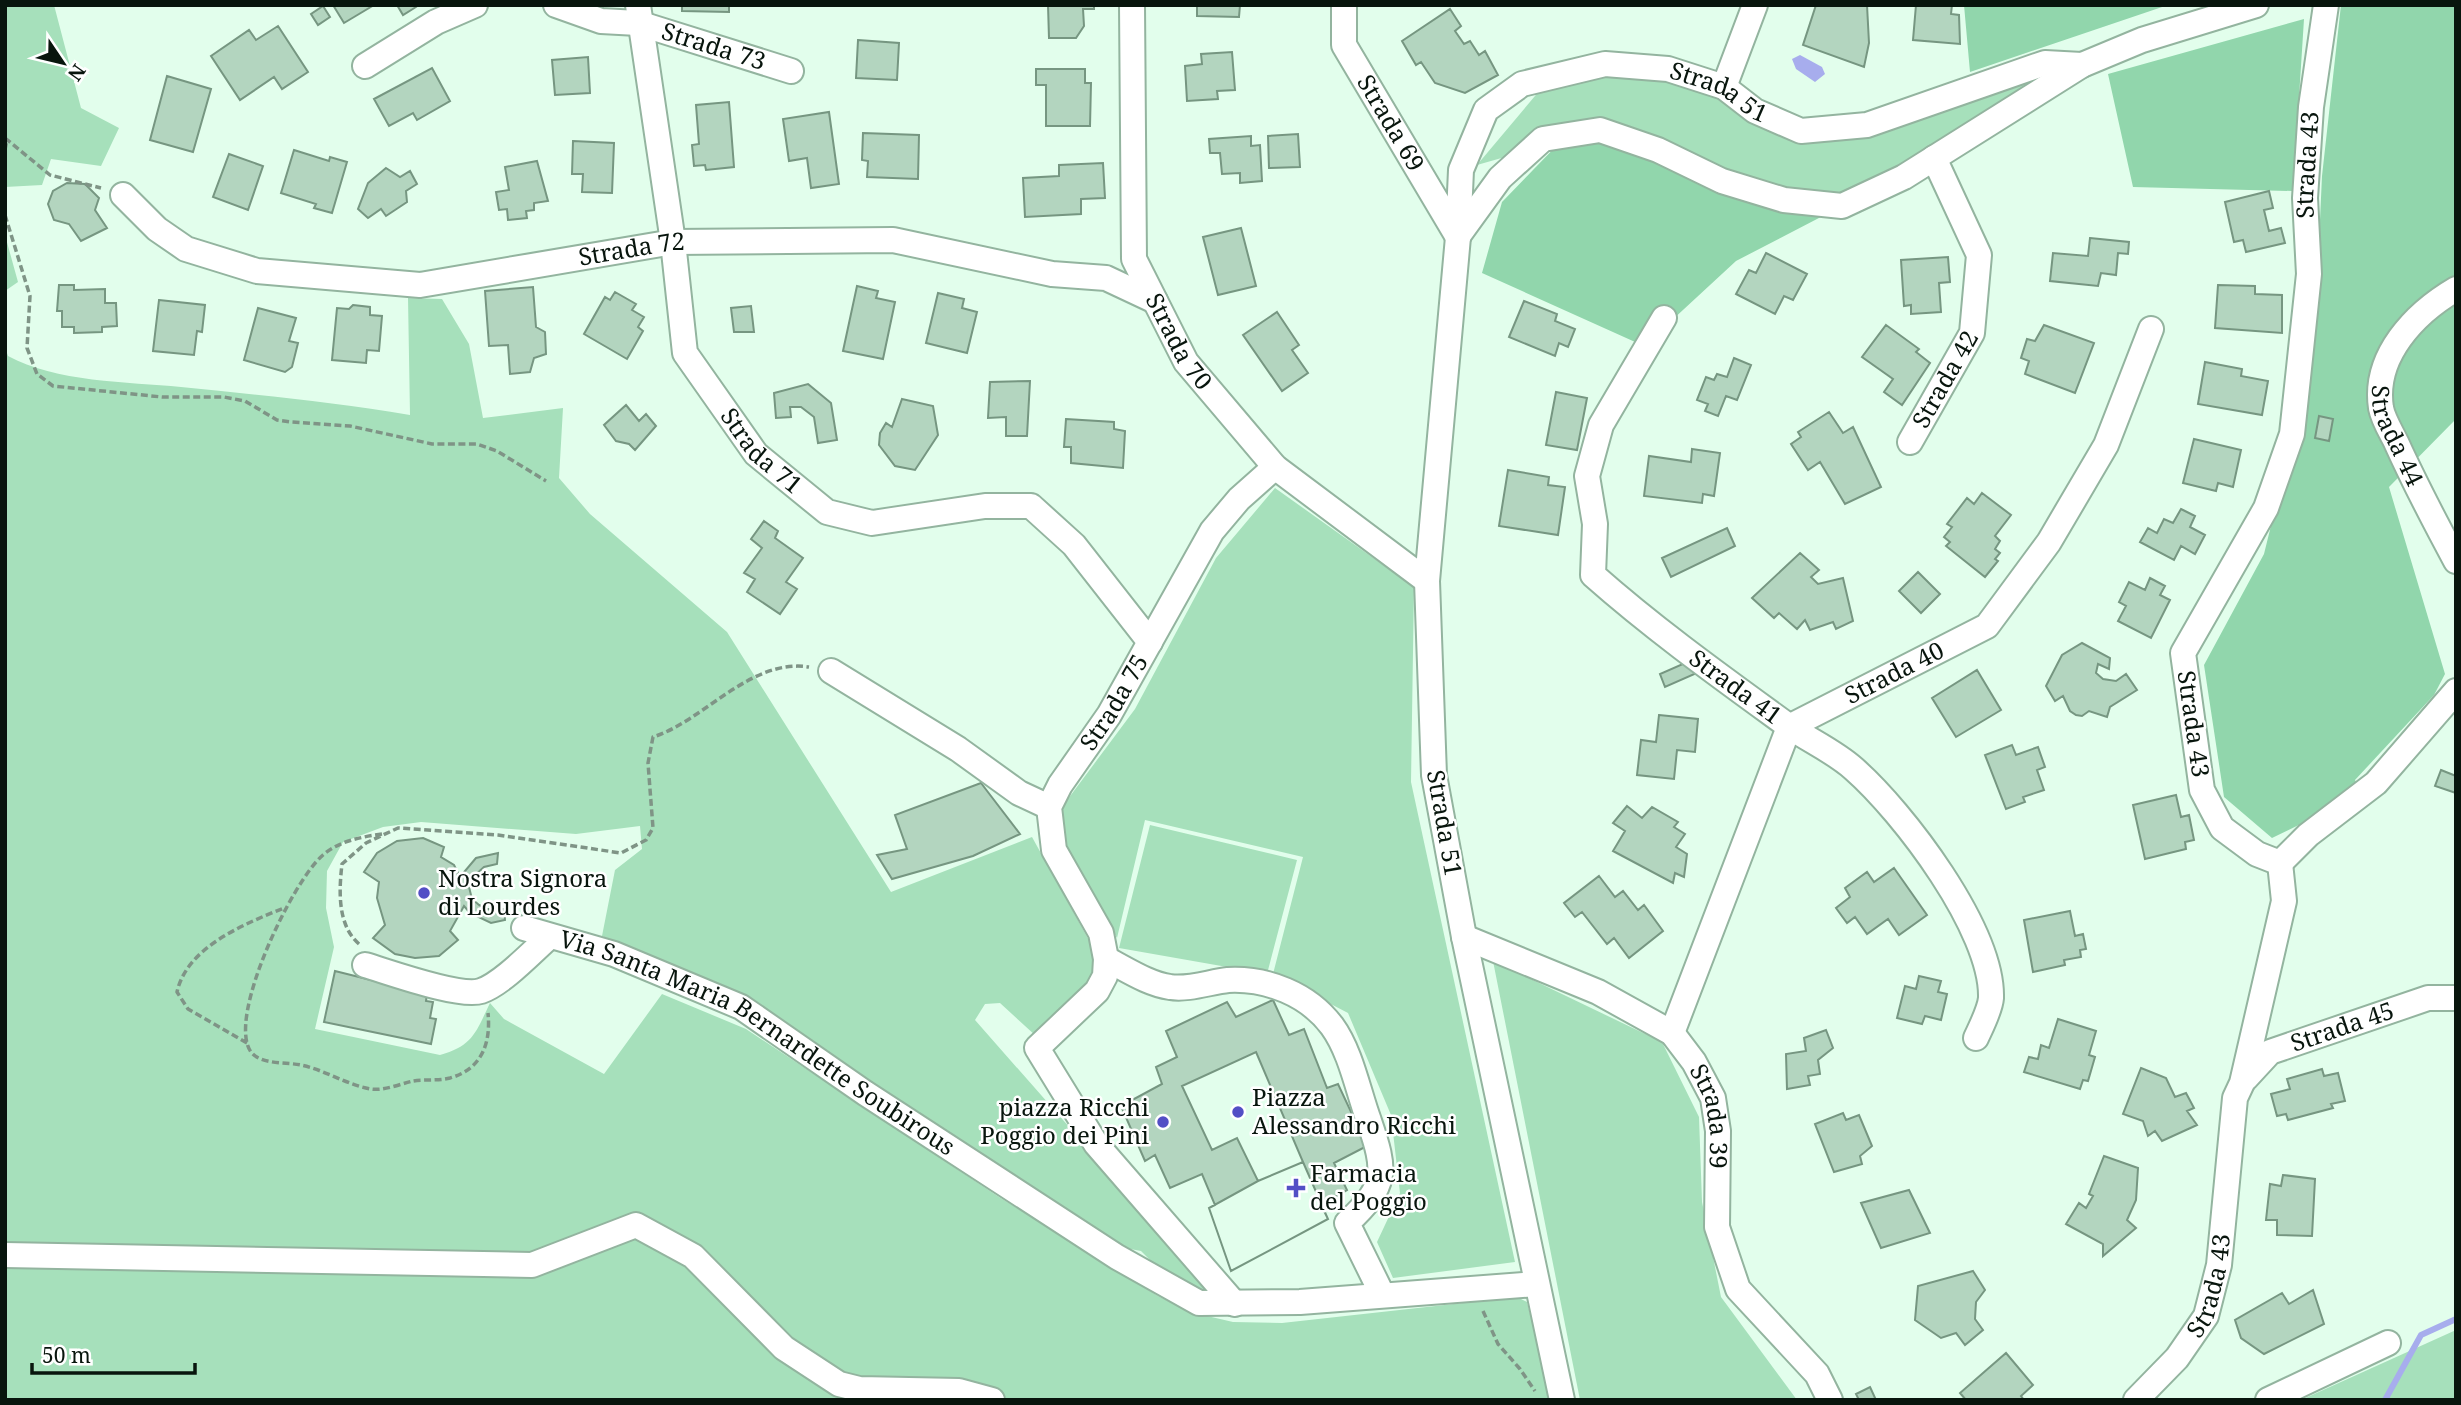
<svg xmlns="http://www.w3.org/2000/svg" width="2461" height="1405" font-family="'Noto Serif',serif">
	<style>
		.green { fill: #a6e0bb }
		.forest { fill: #91d6ac }
		.water { fill: #a7aded }
		.lines { fill: none; stroke-linecap: round; stroke-linejoin: round }
		.stream { stroke: #a7aded; stroke-width: 6 }
		.building { fill: #b3d5bf; stroke: #769681; stroke-width: 2; fill-rule: evenodd }
		.minor-casing { stroke: #93b49f; stroke-width: 28 }
		.path { stroke: #7f9486; stroke-width: 3.5; stroke-dasharray: 7 3.5; stroke-linecap: butt }
		.minor { stroke: #fff; stroke-width: 24 }
		.poi-dot { fill: #534ec5; stroke: #fff; stroke-width: 2.5 }
		.labels { text-anchor: middle; stroke-width: 5; stroke-linejoin: round; paint-order: stroke }
		.street-label { font-size: 24px; fill: #08150d; stroke: #fff }
		.poi-label { font-size: 24px; fill: #08150d; stroke: #fff; text-anchor: start }
	</style>
	<rect width="100%" height="100%" fill="#e2feec"/>
	<path class="green" d="M5,5h49l27,103 38,20 -18,38 -50,-7 -9,26 -37,2z
		M2082,65l-240,141 -242,-76 -123,35 74,-88 137,-1 113,55z
		M5,235l13,47 -13,9z
		M408,298l34,1 27,45 14,74 80,-10 -4,70 31,36 137,118 164,260 141,-55 64,116v25l-60,58 -36,-33 -15,1 -10,16 226,257 10,20 -53,-29 -17,-17 -16,-3 -275,-179 -79,-57 -169,-76 13,-66 27,-21 -2,-23 -64,8 -155,-12 -38,5 -40,15 -16,29 -1,37 8,39 -19,82 125,26c33,-9 36,-23 50,-52l14,16 100,55 58,-80 84,35 253,168 159,99 32,16 43,10 49,1 235,-26 10,5 25,98h-542l-17,-8 -139,8h-849v-1053l3,9c47,26 120,26 173,31 77,8 152,15 229,28z
		M1275,488l139,99 -3,195 104,480 -122,16 -16,-36 23,-49 -9,-78 -43,-102 -75,-39 30,-117 -158,-37 -28,118 -50,-89 -5,-42 73,-98 81,-151z
		M1150,825l147,35 -30,114 -148,-26z
		M1493,961l169,81 37,75 3,85 19,95 76,103h-217z
		M2456,1330v70h-155z"/>
	<path class="forest" d="M1964,5h204l-198,67z
		M2341,5h115v414l-67,68 56,187 -11,21 -79,85 7,14 -90,44 -48,-41 -20,-132 60,-111 50,-202 8,-176z
		M2304,19l-11,172 -160,-4 -25,-113z
		M1600,130l242,76 -106,55 -92,85 -162,-73 20,-71 65,-67z"/>
	<path class="water" d="M1800,55l22,12 3,7 -10,8 -19,-13 -4,-10z"/>
	<g class="lines">
		<path class="stream" d="M2385,1400l36,-65 35,-16"/>
	</g>
	<path class="building" d="M333,5h41l-30,18z
		M397,5h18l1,2 -13,8z
		M682,5h47v7l-47,-1z
		M1048,5h46v4h-11l1,17 -8,12h-27z
		M1197,5h43l-1,12 -42,-1z
		M1816,5h51l2,38 -5,24 -61,-22z
		M1916,5h36l-1,9 8,1 1,29 -47,-4z
		M323,6l7,11 -12,8 -7,-11z
		M1450,9l11,17 -6,5 9,13 6,-3 9,14 6,-4 13,24 -33,18 -30,-10 -14,-21 -5,3 -14,-24z
		M278,26l30,46 -26,17 -8,-12 -34,23 -29,-44 38,-26 7,10z
		M858,40l41,3 -2,37 -41,-2z
		M1232,52l3,38 -18,1 1,8 -31,2 -2,-35 17,-2 -1,-10z
		M588,57l2,36 -35,2 -3,-35z
		M432,68l18,33 -33,19 -4,-7 -24,13 -15,-27z
		M1036,69h49v14h6l-1,43h-44v-41h-10z
		M167,76l44,13 -18,63 -43,-12z
		M729,102l5,65 -28,3 -1,-5 -11,1 -2,-21 7,-1 -3,-39z
		M829,112l10,72 -28,4 -4,-30 -18,3 -6,-42z
		M863,133l56,2 -1,44 -51,-2 1,-16 -6,-1z
		M1298,134l2,33 -31,1 -1,-32z
		M1251,136v10l9,-1 2,36 -22,2v-10l-18,1 -2,-21h-10l-1,-14z
		M573,141l41,2 -2,50 -30,-1 1,-18h-11z
		M294,150l35,11 1,-4 17,5 -15,51 -18,-5 2,-4 -35,-11z
		M229,154l34,12 -15,44 -35,-13z
		M537,161l11,40 -14,2v7l-8,1 1,7 -19,2 -1,-11 -8,1 -3,-18 13,-2 -4,-23z
		M1103,163l2,35 -24,1v15l-56,3 -2,-39 36,-2v-11z
		M386,168l14,9 10,-6 7,13 -11,7 1,11 -21,14 -5,-7 -13,9 -10,-9 10,-26z
		M67,183l18,1 14,14 -4,12 12,18 -26,13 -12,-17 -15,-4 -6,-16 5,-13z
		M2269,191l4,17 -9,2 5,21 12,-3 4,15 -39,9 -3,-12 -9,2 -9,-40z
		M1241,228l15,58 -38,9 -15,-58z
		M2090,238l39,4 -1,12 -10,-1 -2,22 -15,-2 -3,13 -48,-5 3,-28 35,3z
		M1766,253l41,21 -14,26 -9,-4 -9,18 -39,-20 13,-24 7,3z
		M1948,257l2,25 -11,1 2,29 -30,2v-9l-7,1 -3,-46z
		M59,285h15v5l31,-1v14h11l1,23 -15,1v5l-28,1v-6h-12v-16h-5z
		M2218,285l37,1v8l27,1v38l-67,-5z
		M857,286l21,5 -2,7 19,4 -12,57 -40,-8z
		M533,287l3,40 9,5 1,22 -12,4 -4,14 -20,2 -2,-29 -19,1 -4,-55z
		M615,292l21,12 -4,6 12,7 -6,10 5,4 -16,28 -43,-25 21,-37 5,3z
		M938,293l26,6 -2,9 15,4 -10,41 -41,-10z
		M159,300l46,5 -3,27 -5,-1 -3,24 -41,-4z
		M1524,301l33,13 -2,7 20,8 -7,18 -9,-4 -4,13 -46,-19z
		M353,305l17,2v8l12,1 -3,35 -12,-1 -1,13 -34,-3 5,-52 12,1z
		M751,306l3,26h-20l-3,-24z
		M258,308l38,10 -7,23 9,2 -6,24 -7,5 -41,-12z
		M1277,312l22,33 -7,5 16,23 -26,18 -39,-56z
		M1886,325l33,24 -3,3 14,11 -28,42 -18,-13 9,-13 -31,-22z
		M2044,325l50,18 -19,50 -50,-19 4,-13 -8,-3 6,-19 8,2z
		M1734,358l17,7 -14,35 -11,-4 -8,20 -13,-5 3,-7 -11,-4 9,-23 8,3 3,-6 10,3z
		M2205,362l37,7 -1,7 27,5 -6,34 -64,-11z
		M1030,381l-3,55h-21v-19l-18,1 2,-36z
		M808,384l23,19 6,37 -19,3 -4,-26 -13,-10h-11l1,10 -15,1 -2,-25z
		M1556,392l31,6 -10,52 -31,-5z
		M902,399l31,7 5,29 -23,35 -20,-4 -16,-21 1,-12 6,-10 6,4z
		M626,405l13,16 7,-7 10,12 -21,24 -6,-6 -13,-3 -12,-16z
		M1829,412l14,21 10,-6 28,60 -36,17 -25,-42 -12,8 -17,-26 10,-7 -3,-5z
		M2319,416l14,3 -4,22 -14,-3z
		M1066,419l48,3v7l11,2 -2,37 -52,-5v-16h-7z
		M2194,439l47,11 -8,37 -15,-4 -2,8 -33,-8z
		M1692,449l28,4 -6,43 -11,-2 -1,9 -58,-7 5,-40 42,6z
		M1508,470l41,7 -1,8 17,2 -7,48 -59,-9z
		M1982,493l29,22 -16,21 5,5 -5,8 5,4 -5,6 3,2 -13,16 -39,-31 4,-4 -6,-5 8,-10 -5,-3 20,-26 7,6z
		M2181,509l14,7 -5,11 15,8 -10,19 -14,-8 -7,14 -34,-18 8,-14 9,5 7,-14 9,4z
		M764,521l14,10 -3,7 28,20 -17,24 11,7 -17,25 -33,-22 8,-13 -11,-6 18,-25 -11,-9z
		M1727,528l8,18 -64,31 -9,-19z
		M1800,553l19,17 -8,7 7,7 25,-6 10,43 -17,8 -3,-7 -23,8 -5,-10 -8,9 -18,-16 -5,5 -22,-20z
		M1918,572l22,22 -19,19 -22,-22z
		M2150,578l15,8 -5,9 10,5 -19,38 -33,-17 8,-15 -7,-4 10,-20 16,8z
		M2082,643l28,15 -1,11 -11,-5 -2,9 7,6 13,2 10,-7 11,16 -27,17 -3,10 -18,-6 -7,5 -6,-1 -6,-4 -7,-15 -8,5 -9,-15 16,-31z
		M1694,659l5,13 -34,15 -5,-13z
		M1977,670l24,40 -45,27 -24,-39z
		M1659,715l39,4 -3,33 -18,-2 -3,29 -37,-4 4,-35 15,2z
		M2012,745l4,10 22,-8 7,20 -8,3 7,20 -21,7 2,5 -19,7 -21,-54z
		M2441,770l15,6v17l-21,-7z
		M981,783l39,51 -47,22 -81,23 -15,-24 30,-6 -12,-34z
		M2176,795l5,22 8,-2 5,25 -9,2 1,7 -41,10 -12,-54z
		M1627,806l15,12 10,-11 26,15 -4,5 11,7 -9,13 11,7 -3,23 -9,-4 -2,10 -60,-32 12,-20 -12,-8z
		M423,838l21,9 -3,10 13,8 6,12 16,-19 22,-5 -1,11 -13,3 -11,10 -4,10 3,12 7,6 8,4h17l1,11 -14,3 -21,-10 -6,-7 -14,25 8,9 -19,16 -24,2 -20,-4 -22,-16 12,-13 -8,-27 2,-16 -15,-10 13,-19 20,-12z
		M1894,868l33,47 -28,20 -11,-16 -21,15 -12,-17 -8,6 -11,-15 14,-11 -5,-9 22,-16 7,10z
		M1599,876l16,21 8,-6 15,19 6,-5 19,26 -34,27 -15,-20 -7,6 -25,-32 -7,5 -11,-14z
		M2070,911l5,25 8,-2 3,15 -6,1 1,7 -17,3 1,5 -32,7 -9,-52z
		M335,971l92,23 -1,7 7,1 -3,16 6,1 -5,25 -107,-22z
		M1919,976l22,5 -3,11 9,2 -6,26 -16,-4 -3,8 -25,-6 8,-32 11,3z
		M1273,1000l16,35 15,-6 23,59 11,-4 29,62 -33,17 13,27 -26,15 7,14 -97,52 -22,-63 6,-3 -13,-31 -32,14 -15,-33 -10,6 -24,-55 41,-22 -6,-17 21,-10 -11,-26 61,-29 9,15zM1256,1052l47,110 -45,19 -21,-43 -25,12 -30,-64z
		M2058,1019l38,12 -7,24 6,2 -7,24 -5,-1 -3,9 -56,-17 5,-15 9,2 3,-14 8,3z
		M1826,1030l7,18 -15,12 2,14 -12,2 2,9 -23,4 -1,-35 20,-3 -2,-13z
		M2141,1068l25,10 9,19 11,-4 8,15 -7,3 10,14 -35,16 -7,-10 -7,5 -5,-15 -20,-7z
		M2322,1069l2,7 14,-3 7,28 -14,3 2,4 -45,12 -2,-6 -9,2 -6,-22 19,-5 -3,-10z
		M1843,1113l3,7 13,-5 13,31 -12,10 2,8 -28,8 -19,-48z
		M2104,1156l34,12 -2,32 -9,20 9,8 -33,28v-12l-37,-20 13,-21 7,5 7,-12 -4,-2z
		M1303,1162l25,57 -97,52 -22,-63 49,-27z
		M2283,1175l32,4 -3,57 -35,-1v-15h-11l4,-36 11,2z
		M1909,1190l21,43 -49,15 -20,-45z
		M1973,1271l12,19 -9,12 -1,17 8,11 -18,15 -9,-12 -15,5 -26,-18 3,-34z
		M2313,1290l11,34 -60,30 -23,-16 -6,-18 47,-27 7,11z
		M2006,1353l27,32 -12,11 3,4h-58l-6,-7z
		M1870,1387l6,13h-17l-3,-6z"/>
	<g class="lines">
		<g class="minor-casing">
			<g id="minor">
				<path id="s1" d="M556,5l45,16 37,2 153,48"/>
				<path id="s2" d="M638,5l35,237 12,111 71,101 71,58 45,11 113,-17h46l43,39 76,97"/>
				<path id="s3" d="M1132,5l2,254 52,103 89,105 152,114"/>
				<path id="s4" d="M1344,5v40l114,192"/>
				<path d="M365,66l71,-44 39,-17"/>
				<path d="M1724,87l31,-82"/>
				<path id="s5" d="M123,195l34,34 29,20 71,22 163,14 253,-43 220,-2 159,34 54,4 49,23"/>
				<path d="M1458,236l42,-58 43,-39 57,-9 58,20 64,31 62,19 58,6 62,-29 178,-112 60,-25 114,-35"/>
				<path id="s6" d="M2456,289c-41,24 -83,67 -75,119 2,11 10,24 15,34 18,40 39,80 60,119"/>
				<path id="s7" d="M1664,318l-63,107 -14,51 8,48 -2,51c61,54 128,102 194,150 21,15 47,26 67,44 49,43 139,161 137,229 -1,12 -10,29 -15,40"/>
				<path id="s8" d="M1910,442l62,-109 7,-78 -45,-97"/>
				<path d="M831,671l127,78 61,44 30,14"/>
				<path d="M2280,863l28,-28 68,-52 80,-92"/>
				<path id="s9" d="M524,928l90,26 127,53 124,86 252,164 82,46 101,-1 236,-18"/>
				<path id="s10" d="M1464,937l134,55 74,41 22,29 19,36 5,33 -1,96 21,62 79,85 13,26"/>
				<path d="M1106,959c20,10 42,25 64,28 18,3 40,-5 58,-7 39,-2 80,14 104,46 19,26 26,65 37,95 17,50 19,64 -22,102l35,71"/>
				<path d="M365,965c24,7 95,33 116,26 21,-7 51,-39 68,-54"/>
				<path id="s11" d="M1672,1033l117,-306 198,-101 62,-84 57,-97 45,-116"/>
				<path id="s12" d="M2246,1078l24,-26 158,-54h28"/>
				<path d="M5,1255l527,10 104,-40 57,31 91,92 55,36 20,5 100,2 33,9"/>
				<path id="s13" d="M1235,1304l-139,-160 -59,-96 60,-57 8,-15 1,-17 -5,-26 -47,-83 -5,-43 11,-22 49,-70 103,-184 27,-32 36,-32"/>
				<path id="s14" d="M1562,1400l-98,-463 -30,-162 -7,-194 31,-344 3,-67 25,-60 36,-26 83,-20 63,5 56,18 31,24 46,20 66,-6 178,-62 37,2"/>
				<path id="s15" d="M2136,1400l41,-42 29,-42 13,-51 16,-167 7,-15 42,-182 -4,-38 -23,-9 -35,-26 -20,-38 -19,-137 83,-145 26,-74 17,-160 -4,-76 6,-91 15,-102"/>
				<path d="M2268,1400l120,-57"/>
			</g>
		</g>
		<path class="path" d="M5,138l45,37 51,13
			M5,150l2,-11
			M5,215l25,81 -3,52 10,26 16,12 109,11h62l21,4 32,19 14,2 59,4 82,18h45l20,7 49,30
			M382,834c-21,3 -43,7 -59,21 -30,25 -97,163 -72,197 10,13 36,10 50,13 24,5 46,20 70,24 13,2 29,-5 42,-8 12,-2 25,0 37,-3 32,-9 41,-35 38,-65
			M359,944c-22,-19 -20,-54 -17,-80l24,-21 32,-15 100,7 123,18 25,-13 7,-12 -5,-65 5,-26c51,-16 97,-79 156,-70
			M247,1043l-59,-34 -11,-17c10,-45 67,-68 107,-84
			M1483,1311l15,33 22,25 15,22"/>
		<use href="#minor" class="minor"/>
	</g>
	<g class="poi-dot">
		<circle cx="424" cy="893" r="7"/>
		<circle cx="1238" cy="1112" r="7"/>
		<circle cx="1163" cy="1122" r="7"/>
		<path d="M1292.5 1177.5h7v7h7v7h-7v7h-7v-7h-7v-7h7z"/>
	</g>
	<g class="labels">
		<g class="street-label">
			<text dy="8" stroke="none"><textPath href="#s1" startOffset="164">Strada 73</textPath></text>
			<text dy="8" stroke="none"><textPath href="#s14" startOffset="1559">Strada 51</textPath></text>
			<text dy="8" stroke="none"><textPath href="#s4" startOffset="131">Strada 69</textPath></text>
			<text dy="8" stroke="none"><textPath href="#s15" startOffset="1337">Strada 43</textPath></text>
			<text dy="8" stroke="none"><textPath href="#s5" startOffset="536">Strada 72</textPath></text>
			<text dy="8" stroke="none"><textPath href="#s3" startOffset="348">Strada 70</textPath></text>
			<text dy="8" stroke="none"><textPath href="#s8" startOffset="72">Strada 42</textPath></text>
			<text dy="8" stroke="none"><textPath href="#s6" startOffset="180">Strada 44</textPath></text>
			<text dy="8" stroke="none"><textPath href="#s2" startOffset="476">Strada 71</textPath></text>
			<text dy="8" stroke="none"><textPath href="#s11" startOffset="446">Strada 40</textPath></text>
			<text dy="8" stroke="none"><textPath href="#s7" startOffset="458">Strada 41</textPath></text>
			<text dy="8" stroke="none"><textPath href="#s13" startOffset="730">Strada 75</textPath></text>
			<text transform="translate(2193 724) rotate(82)" y="8">Strada 43</text>
			<text transform="translate(1444 823) rotate(80)" y="8">Strada 51</text>
			<text dy="8" stroke="none"><textPath href="#s12" startOffset="112">Strada 45</textPath></text>
			<text dy="8" stroke="none"><textPath href="#s9" startOffset="262">Via Santa Maria Bernardette Soubirous</textPath></text>
			<text dy="8" stroke="none"><textPath href="#s10" startOffset="324">Strada 39</textPath></text>
			<text dy="8" stroke="none"><textPath href="#s15" startOffset="140">Strada 43</textPath></text>
		</g>
		<g class="poi-label">
			<text x="438" y="887">Nostra Signora<tspan x="438" dy="28">di Lourdes</tspan></text>
			<text x="1252" y="1106">Piazza<tspan x="1252" dy="28">Alessandro Ricchi</tspan></text>
			<text x="1149" y="1116" text-anchor="end">piazza Ricchi<tspan x="1149" dy="28">Poggio dei Pini</tspan></text>
			<text x="1310" y="1182">Farmacia<tspan x="1310" dy="28">del Poggio</tspan></text>
		</g>
	</g>
	<rect width="2461" height="1405" fill="none" stroke="#08150d" stroke-width="14"/>
	<g transform="translate(63 63) rotate(125)" stroke="#ffffff" stroke-width="5" paint-order="stroke">
	<path d="M0-5L12 26L0 18L-12 26Z" fill="#08150d"/>
	<text y="-10" font-size="19" font-weight="bold" text-anchor="middle" fill="#08150d">N</text>
	</g>
	<path d="M32 1363v10h163v-10" fill="none" stroke="#08150d" stroke-width="3.5"/>
	<text x="42" y="1363" font-size="21" fill="#08150d" stroke="#ffffff" stroke-width="5" paint-order="stroke">50 m</text>
</svg>
